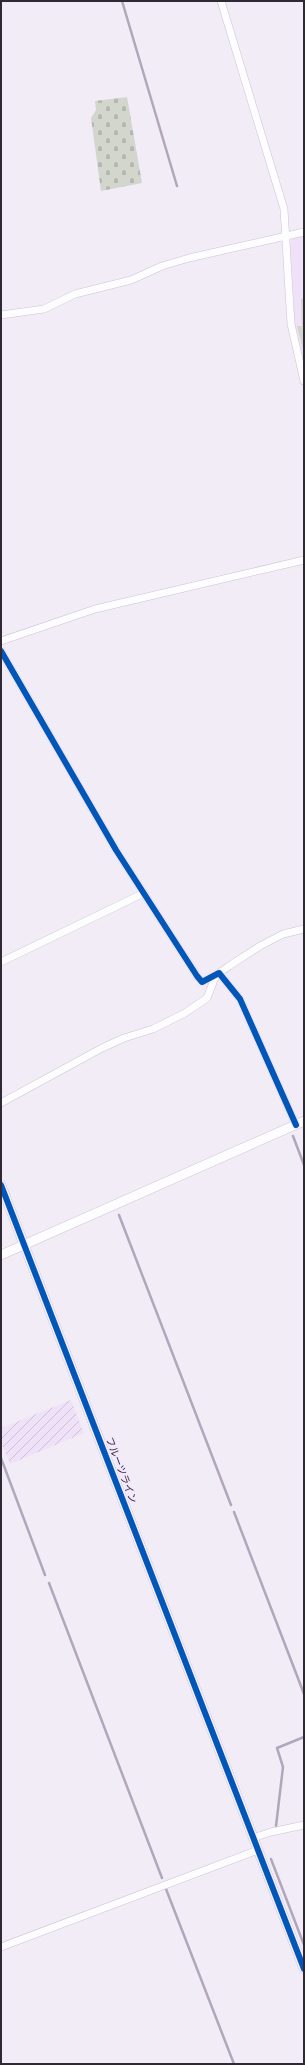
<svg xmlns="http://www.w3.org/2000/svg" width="305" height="2065" font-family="Barlow,'Noto Sans JP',sans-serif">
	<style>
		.built { fill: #efe2f8 }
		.industrial { fill: url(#industrial-furrows) }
		.cemetery { fill: url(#cemetery-stones) }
		.park { fill: #d2d6cc }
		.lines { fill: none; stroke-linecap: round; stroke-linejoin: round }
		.stream { stroke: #b2a6bc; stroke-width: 2.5 }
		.minor-casing { stroke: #cbc5d0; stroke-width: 8 }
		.tertiary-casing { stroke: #cbc5d0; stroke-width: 10 }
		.minor { stroke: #fdfcfe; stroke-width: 7 }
		.tertiary { stroke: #fdfcfe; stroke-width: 9 }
		.cycleway-casing { stroke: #f3e7fc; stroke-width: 8 }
		.cycleway { stroke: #0057b8; stroke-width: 6 }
		.labels { text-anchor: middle; stroke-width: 3.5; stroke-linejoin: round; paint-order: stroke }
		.street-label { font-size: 10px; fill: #302935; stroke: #f3e7fc }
	</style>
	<defs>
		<pattern id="industrial-furrows" width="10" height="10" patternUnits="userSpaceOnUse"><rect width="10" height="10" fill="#efe2f8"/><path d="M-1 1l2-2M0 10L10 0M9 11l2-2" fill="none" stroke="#cdc2d5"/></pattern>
		<pattern id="cemetery-stones" width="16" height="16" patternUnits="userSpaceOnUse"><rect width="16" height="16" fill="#d2d6cc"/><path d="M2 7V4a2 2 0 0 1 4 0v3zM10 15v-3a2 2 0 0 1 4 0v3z" fill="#b5b8b0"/></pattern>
	</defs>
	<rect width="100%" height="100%" fill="#f2ecf7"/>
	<path class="built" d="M304,236v132l-9,-41 -5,-85 3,-4z"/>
	<path class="industrial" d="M71,1400l13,33 -74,31 -9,-21v-15z"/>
	<path class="cemetery" d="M127,97l15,86 -41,8 -10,-73 5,-8 -1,-9z"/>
	<path class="park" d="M304,298v56l-7,-28h5l-1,-27z"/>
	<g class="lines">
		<path class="stream" d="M122,1l55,185
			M293,1136l11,29
			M119,1215l112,290
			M1,1458l44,117
			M234,1512l70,182
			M49,1583l113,295
			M276,1826l7,-59 -6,-19 27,-11
			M271,1859l33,86
			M166,1889l68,175"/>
		<g class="minor-casing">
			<path id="minor" d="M221,1l63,208 7,115 13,57
				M1,315l43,-6 31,-15 56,-14 31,-14 27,-8 115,-26
				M1,641l94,-32 209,-49
				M1,651l115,199 81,126 5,6 17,-9 21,26 56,126
				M1,962l143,-69
				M1,1103l101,-55 22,-10 29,-9 32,-16 22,-15 7,-18 5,-7 10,-7 31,-20 23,-12 21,-5
				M253,1838l18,-6 33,-7
				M1,1947l257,-97"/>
		</g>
		<g class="tertiary-casing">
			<path id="tertiary" d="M1,1185l303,784
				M1,1255l303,-134"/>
		</g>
		<use href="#minor" class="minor"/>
		<use href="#tertiary" class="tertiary"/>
		<g class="cycleway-casing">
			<path id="cycleway" d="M1,651l115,199 81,126 5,6 17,-9 21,26 56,126
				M1,1185l303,784"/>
		</g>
		<use href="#cycleway" class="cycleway"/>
	</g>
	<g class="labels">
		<g class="street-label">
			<text transform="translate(122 1470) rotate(69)" y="4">フルーツライン</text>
		</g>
	</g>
	<rect width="305" height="2065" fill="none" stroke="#302935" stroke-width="4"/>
</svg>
